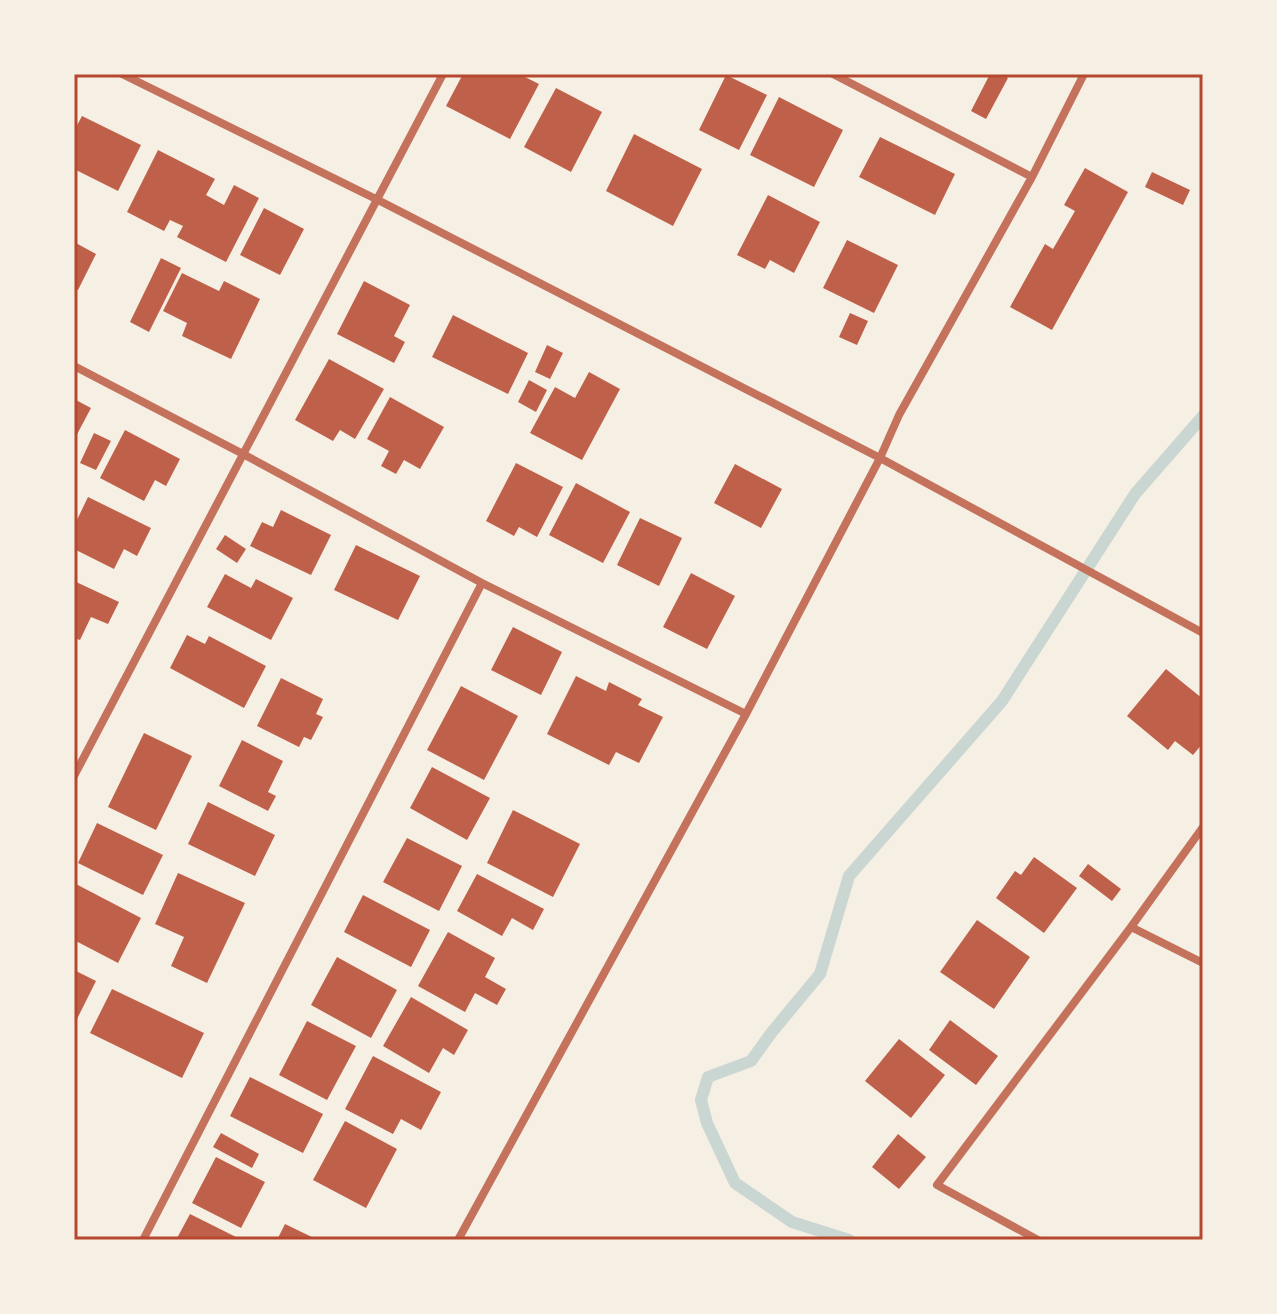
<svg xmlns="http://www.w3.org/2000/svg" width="1277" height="1314" font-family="Bitter,serif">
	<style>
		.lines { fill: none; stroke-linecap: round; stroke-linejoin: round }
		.stream { stroke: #c9d6d2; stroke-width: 12 }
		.building { fill: #bf614a }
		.minor { stroke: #c5725c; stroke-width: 8 }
		.neatline { fill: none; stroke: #b5482f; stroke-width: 3 }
	</style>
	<rect width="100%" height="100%" fill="#f6efe4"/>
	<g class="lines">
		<path class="stream" d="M849,1240l-57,-18 -57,-39 -28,-60 -6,-23 7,-23 43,-16 21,-29 48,-58 29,-98 153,-175 133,-207 68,-78"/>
	</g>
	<path class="building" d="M463,74h56l20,10 -29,55 -64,-33z
		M990,74h11l7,4 -22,41 -15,-8z
		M726,75l41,20 -28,55 -40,-20z
		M556,88l46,24 -31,60 -47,-25z
		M779,97l64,33 -29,57 -64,-32z
		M82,116l59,29 -23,46 -44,-22v-38z
		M634,134l68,35 -29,57 -67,-35z
		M880,137l75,37 -20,41 -76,-38z
		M158,150l57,29 -9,16 18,10 10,-20 25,13 -33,64 -49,-25 6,-11 -13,-6 -6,11 -37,-19z
		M1085,168l43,24 -76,138 -42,-23 35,-63 8,5 22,-38 -11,-6z
		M1152,172l38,18 -7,15 -38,-18z
		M768,195l52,27 -26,51 -24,-13 -5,9 -28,-14z
		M264,208l40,21 -24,46 -40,-20z
		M847,240l51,25 -24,48 -51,-25z
		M74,242l22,12 -18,36 -4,-2z
		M161,258l20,10 -32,64 -19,-10z
		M182,273l37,18 5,-10 36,18 -29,60 -49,-23 5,-13 -24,-12z
		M364,281l46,24 -16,31 11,6 -11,21 -57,-29z
		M850,313l18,8 -11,24 -18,-8z
		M453,315l75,38 -20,41 -76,-37z
		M547,345l16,8 -13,26 -15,-7z
		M329,359l55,30 -29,50 -15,-9 -7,11 -38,-21z
		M589,372l31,17 -38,71 -52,-27 25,-46 20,11z
		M529,380l18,10 -11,22 -18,-10z
		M390,397l54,30 -24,42 -16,-9 -8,14 -15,-8 8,-15 -22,-12z
		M74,399l17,9 -17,32z
		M125,430l55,29 -14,27 -11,-6 -11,21 -44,-23z
		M94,433l17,8 -15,29 -16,-7z
		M516,463l47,24 -26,50 -18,-10 -5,9 -28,-15z
		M735,464l47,25 -21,39 -47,-25z
		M576,483l54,29 -27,51 -54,-28z
		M88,497l63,31 -14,28 -13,-7 -10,20 -40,-20v-23z
		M281,510l50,25 -20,40 -61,-29 12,-24 11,5z
		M640,518l42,20 -23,48 -42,-21z
		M225,535l21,14 -9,14 -21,-14z
		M356,545l64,31 -22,44 -64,-30z
		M691,573l44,23 -28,53 -44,-22z
		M225,574l26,14 5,-9 37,19 -22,42 -64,-33z
		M74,581l45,21 -11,22 -17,-7 -11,23 -6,-2z
		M513,627l49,25 -21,43 -50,-25z
		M187,635l18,9 4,-8 57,30 -22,42 -74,-40z
		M1166,669l37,30v44l-10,12 -18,-14 -7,9 -41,-34z
		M576,676l30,15 3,-9 33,17 -4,6 25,12 -24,46 -23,-11 -7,13 -62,-31z
		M281,678l42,21 -7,15 7,3 -12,23 -7,-3 -5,10 -42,-21z
		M461,686l57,30 -34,64 -57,-30z
		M144,733l48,23 -36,74 -48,-23z
		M242,740l41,21 -15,31 8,4 -8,15 -49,-25z
		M432,767l58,31 -23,42 -57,-32z
		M208,802l67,33 -20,41 -67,-32z
		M513,810l67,34 -27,53 -66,-34z
		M97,823l66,32 -20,40 -65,-32z
		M407,838l55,28 -23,45 -56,-29z
		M1034,857l43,31 -33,45 -48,-35 19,-27 6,4z
		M1088,864l33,25 -9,12 -33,-25z
		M178,873l67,30 -38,80 -36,-17 13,-29 -29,-13z
		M477,874l67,35 -11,21 -21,-12 -10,18 -45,-25z
		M74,883l67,35 -23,45 -44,-23z
		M363,895l67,35 -19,37 -67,-35z
		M977,920l53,37 -36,52 -54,-37z
		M448,932l47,26 -10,19 21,12 -9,16 -22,-12 -10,19 -47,-26z
		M337,957l60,33 -26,48 -60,-33z
		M74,970l22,11 -22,44z
		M112,989l92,44 -22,45 -92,-45z
		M411,997l57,33 -14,25 -11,-7 -14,25 -46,-27z
		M950,1020l48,36 -22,29 -47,-35z
		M307,1021l49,25 -29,54 -48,-25z
		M899,1039l46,36 -34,43 -46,-37z
		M373,1056l68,36 -20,38 -20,-11 -8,15 -48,-25z
		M250,1077l73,37 -20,39 -73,-37z
		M345,1121l52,28 -31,59 -53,-28z
		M221,1133l38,21 -7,14 -39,-21z
		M898,1134l28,23 -27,32 -27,-22z
		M216,1157l49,25 -24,46 -49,-25z
		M190,1214l52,26h-66z
		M285,1224l33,16h-41z"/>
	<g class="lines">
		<path class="minor" d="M122,74l256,126 502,258 323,175
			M833,74l199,103
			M74,366l169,88 239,129 264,131
			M74,776l369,-702
			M1131,927l72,36
			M143,1240l339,-657
			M458,1240l288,-526 134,-256 19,-43 133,-238 52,-103
			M1038,1240l-101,-55 194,-258 72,-100"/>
	</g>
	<rect width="1277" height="1314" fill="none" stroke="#f6efe4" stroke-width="152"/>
	<rect x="76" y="76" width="1125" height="1162" class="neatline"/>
</svg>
